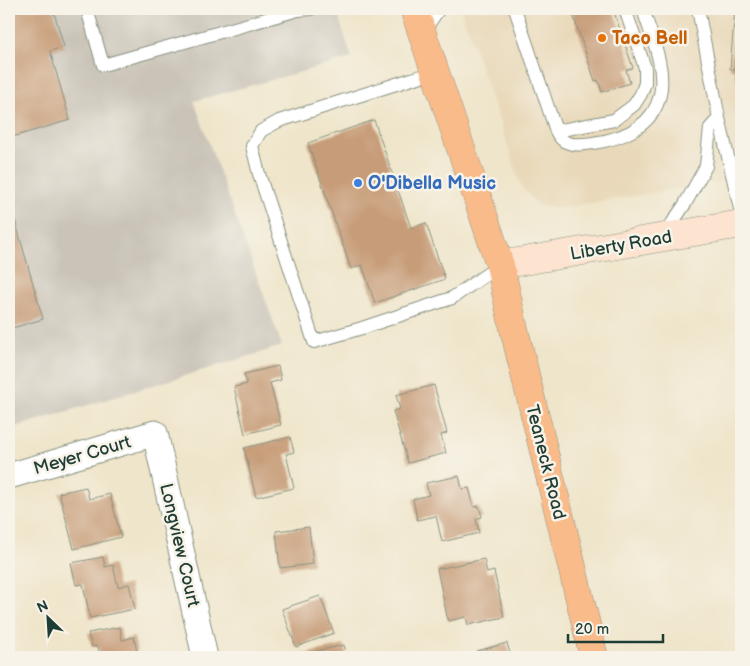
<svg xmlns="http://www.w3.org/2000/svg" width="750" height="666" font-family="'Balsamiq Sans',sans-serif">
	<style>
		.built { fill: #e9d9ba }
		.industrial { fill: #c9c3b8 }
		.building { fill: #c79d79 }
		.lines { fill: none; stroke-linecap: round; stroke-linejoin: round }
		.lane-casing { stroke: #87917f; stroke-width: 14 }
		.street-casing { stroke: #87917f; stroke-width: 27 }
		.secondary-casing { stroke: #87917f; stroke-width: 29 }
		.primary-casing { stroke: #87917f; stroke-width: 29 }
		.lane { stroke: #fff; stroke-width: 12 }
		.street { stroke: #fff; stroke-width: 25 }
		.secondary { stroke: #fde4d1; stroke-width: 28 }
		.primary { stroke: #fabb8b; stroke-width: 28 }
		.food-dot { fill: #e8710a; stroke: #f7f3e8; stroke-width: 2 }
		.shop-dot { fill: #3f7fe0; stroke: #f7f3e8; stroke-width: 2 }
		.labels { text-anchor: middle; stroke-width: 5; stroke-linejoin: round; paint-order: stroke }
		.food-label { font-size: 18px; font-weight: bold; fill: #c56008; stroke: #f7f3e8; text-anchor: start }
		.shop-label { font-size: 18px; font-weight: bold; fill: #366cbe; stroke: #f7f3e8; text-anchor: start }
		.street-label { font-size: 18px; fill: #1f3d34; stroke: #f7f3e8 }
	</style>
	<rect width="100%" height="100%" fill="#f7f3e8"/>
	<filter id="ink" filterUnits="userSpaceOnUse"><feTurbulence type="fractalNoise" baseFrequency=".02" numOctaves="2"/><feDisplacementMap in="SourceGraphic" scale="10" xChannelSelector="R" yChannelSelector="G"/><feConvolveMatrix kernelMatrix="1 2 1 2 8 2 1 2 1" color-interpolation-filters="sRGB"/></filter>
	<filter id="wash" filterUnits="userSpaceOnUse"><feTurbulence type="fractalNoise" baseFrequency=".0096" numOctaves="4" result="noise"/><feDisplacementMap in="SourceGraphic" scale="20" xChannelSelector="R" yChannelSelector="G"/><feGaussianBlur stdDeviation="1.12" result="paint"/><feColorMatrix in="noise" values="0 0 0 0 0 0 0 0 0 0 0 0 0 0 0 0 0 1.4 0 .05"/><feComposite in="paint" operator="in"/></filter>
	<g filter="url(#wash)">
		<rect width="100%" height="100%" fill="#efe5ca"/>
		<path class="built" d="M461,9h280v169l-180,30 -23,-3 -16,-17z"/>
		<path class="industrial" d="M9,9h327l16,49 -158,43 88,245 -273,83z"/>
		<g id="blocks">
			<path class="building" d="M9,9h44l11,38 -14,4 20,69 -61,18z
				M571,9h42l20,59 -7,2 4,13 -28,9 -4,-12 -3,1z
				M735,9h6l-1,88 -5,-28h-5z
				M374,120l37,108 15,-5 19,56 -70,24 -13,-38 -11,4 -43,-126z
				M9,199l34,120 -34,10z
				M278,366l3,14 -11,3 11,42 -36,9 -11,-47 13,-3 -3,-10z
				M434,385l13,48 -6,2 5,18 -38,10 -15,-52 7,-2 -4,-14z
				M290,437l4,15 -8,2 8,34 -38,9 -12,-49z
				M459,476l3,13 7,-1 5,19 5,-1 3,11 -6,2 3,14 -37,9 -6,-26 -19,4 -4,-21 16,-4 -3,-12z
				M86,487l3,12 21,-5 11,43 -47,12 -15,-56z
				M309,527l4,37 -33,4 -4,-37z
				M103,557l2,10 8,-2 5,22 11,-3 6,25 -45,9 -7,-34 -7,1 -5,-22z
				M484,559l3,14 7,-2 10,46 -36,8 -2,-8 -18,4 -11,-52z
				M320,596l14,37 -38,14 -14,-38z
				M120,627l2,13 12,-3 4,20h-38l-2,-11 -6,1 -4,-14z
				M507,643l4,14h-32l-2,-6z
				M344,645l3,12h-47l-1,-2z"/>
		</g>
	</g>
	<g filter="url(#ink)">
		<use href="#blocks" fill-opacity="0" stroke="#87917f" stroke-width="1"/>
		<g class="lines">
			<g class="lane-casing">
				<path id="lane" d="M87,9l16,56 195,-55 13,-1
					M515,9l41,122c2,4 5,9 10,11 8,4 18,2 27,1 28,-4 60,-16 67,-48 6,-29 -9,-59 -17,-86
					M698,9l21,109 22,95
					M423,32l16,-23
					M434,72l-155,49 -18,10 -9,15 7,28 55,168 48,-14 90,-30 48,-33
					M556,131l58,-11 20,-15 7,-11 4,-11v-15l-20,-59
					M664,235l21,-31 21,-38 4,-38 9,-10"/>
			</g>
			<g class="street-casing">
				<path id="street" d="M9,476l146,-43 50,224"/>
			</g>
			<g class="secondary-casing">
				<path id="secondary" d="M500,265l241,-41"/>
			</g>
			<g class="primary-casing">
				<path id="primary" d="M414,9l86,256 14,64 80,328"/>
			</g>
			<use href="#lane" class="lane"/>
			<use href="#street" class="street"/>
			<use href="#secondary" class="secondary"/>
			<use href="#primary" class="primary"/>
		</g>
	</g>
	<circle class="food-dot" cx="602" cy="38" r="5"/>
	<circle class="shop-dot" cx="358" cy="183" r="5"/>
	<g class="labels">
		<g class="food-label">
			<text x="612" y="44">Taco Bell</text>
		</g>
		<g class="shop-label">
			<text x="368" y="189">O'Dibella Music</text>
		</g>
		<g class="street-label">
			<text transform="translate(621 245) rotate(-10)" y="6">Liberty Road</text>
			<text transform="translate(82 455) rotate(-16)" y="6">Meyer Court</text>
			<text transform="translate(546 462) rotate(76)" y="6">Teaneck Road</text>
			<text transform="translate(180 545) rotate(77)" y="6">Longview Court</text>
		</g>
	</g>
	<rect width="750" height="666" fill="none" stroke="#f7f3e8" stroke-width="30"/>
	<g transform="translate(48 618) rotate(335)" stroke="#f7f3e8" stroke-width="4" paint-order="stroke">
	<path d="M0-4L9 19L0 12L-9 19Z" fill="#1f3d34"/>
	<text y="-8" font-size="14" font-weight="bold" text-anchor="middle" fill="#1f3d34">N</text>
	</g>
	<path d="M568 634v8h95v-8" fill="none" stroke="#1f3d34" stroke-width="2.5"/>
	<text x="575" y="634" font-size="15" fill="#1f3d34" stroke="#f7f3e8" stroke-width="4" paint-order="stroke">20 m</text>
</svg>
